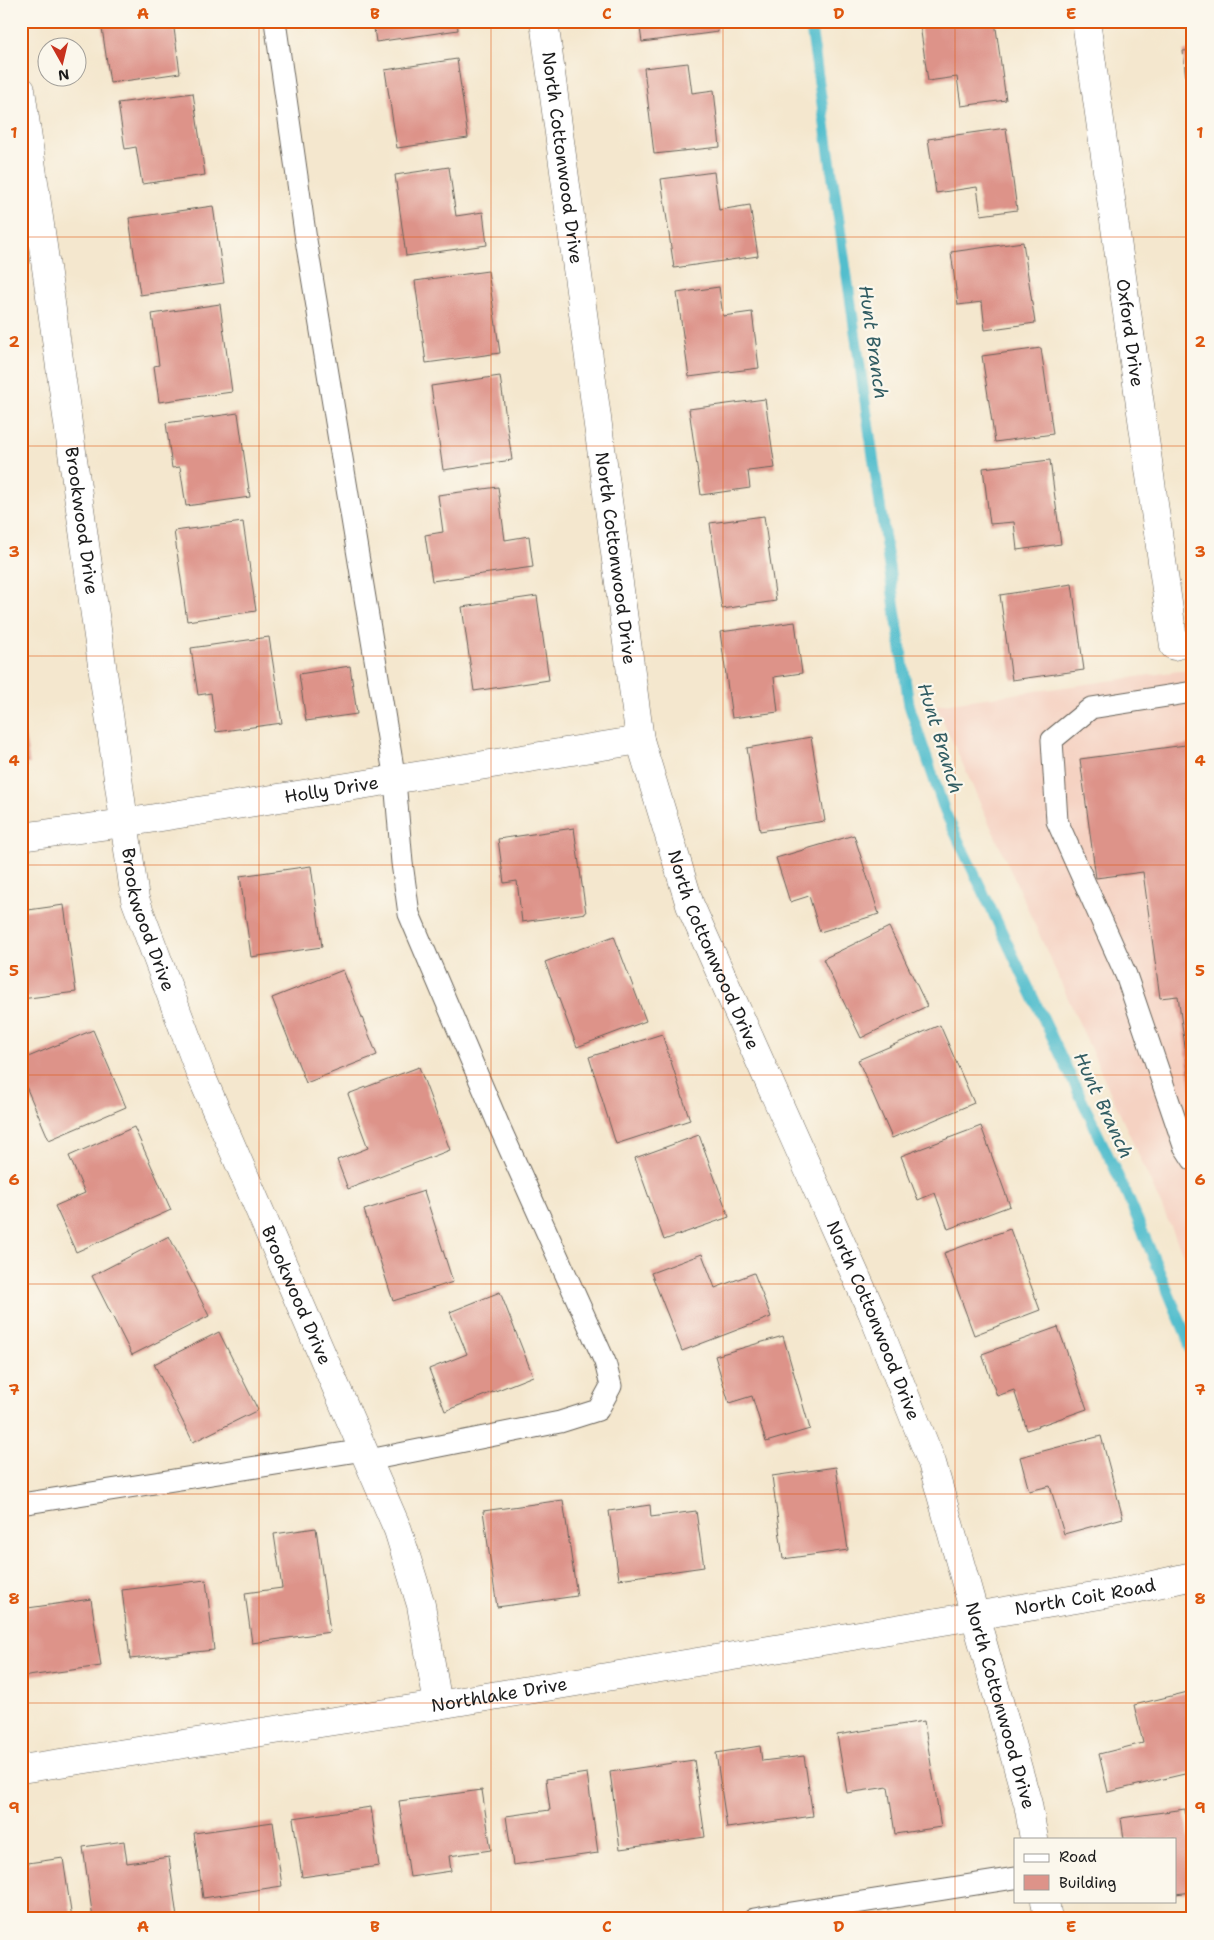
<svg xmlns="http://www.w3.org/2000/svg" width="1214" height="1940" font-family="'Shantell Sans',sans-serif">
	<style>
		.built { fill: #f5d2c2 }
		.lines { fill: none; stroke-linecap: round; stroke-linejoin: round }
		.stream { stroke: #52becd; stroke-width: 11 }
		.building { fill: #dd9389 }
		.lane-casing { stroke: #68635a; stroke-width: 23 }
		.street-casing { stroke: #68635a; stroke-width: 29 }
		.lane { stroke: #fff; stroke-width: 21 }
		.street { stroke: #fff; stroke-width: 28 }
		.grid { fill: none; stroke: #de560d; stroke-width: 1; stroke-opacity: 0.55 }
		.labels { text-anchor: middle; stroke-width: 4.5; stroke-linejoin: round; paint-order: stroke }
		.street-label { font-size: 18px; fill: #1c1c1c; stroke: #fbf7ec }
		.water-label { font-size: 19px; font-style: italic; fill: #325d63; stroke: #fbf7ec }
		.neatline { fill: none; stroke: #de560d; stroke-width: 2 }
		.grid-label { font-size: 16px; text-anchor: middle; font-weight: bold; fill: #de560d }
	</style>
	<rect width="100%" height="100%" fill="#fbf7ec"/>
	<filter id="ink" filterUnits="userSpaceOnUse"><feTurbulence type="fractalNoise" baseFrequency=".02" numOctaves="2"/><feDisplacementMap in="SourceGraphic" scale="10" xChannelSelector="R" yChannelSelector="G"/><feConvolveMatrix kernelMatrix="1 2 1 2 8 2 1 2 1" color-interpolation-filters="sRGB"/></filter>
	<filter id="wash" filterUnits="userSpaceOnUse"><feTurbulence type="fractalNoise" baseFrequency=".0096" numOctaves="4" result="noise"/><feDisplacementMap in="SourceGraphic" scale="20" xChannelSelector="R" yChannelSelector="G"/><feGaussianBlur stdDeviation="1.12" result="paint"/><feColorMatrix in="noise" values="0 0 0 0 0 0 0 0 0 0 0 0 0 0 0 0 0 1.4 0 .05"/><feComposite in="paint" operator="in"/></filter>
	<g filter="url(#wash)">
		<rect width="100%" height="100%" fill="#f4e7ce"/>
		<path class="built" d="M1193,669v612l-5,-16 -252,-560z"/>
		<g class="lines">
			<path class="stream" d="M810,21l99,684 36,107 183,385 59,140 6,21"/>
		</g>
		<g id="blocks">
			<path class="building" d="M101,21h72l7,52 -70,10z
				M373,21h84l1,9 -82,12z
				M639,21h77l2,11 -76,10z
				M948,21h47l11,79 -45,6 -4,-29 -29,4 -8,-56z
				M1193,50v75h-2l-8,-74z
				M457,59l11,79 -71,10 -12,-78z
				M688,63l4,30 22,-3 6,57 -66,7 -10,-86z
				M193,93l12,82 -63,9 -6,-37 -11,2 -7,-46z
				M1006,128l11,82 -36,5 -4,-28 -41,6 -8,-54z
				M449,167l7,49 27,-4 4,33 -81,11 -11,-81z
				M714,172l5,38 31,-5 8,51 -84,12 -13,-89z
				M213,206l11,77 -84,12 -11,-77z
				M1023,242l12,81 -50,7 -3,-28 -24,3 -7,-53z
				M488,271l12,82 -74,10 -11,-82z
				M719,287l4,29 29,-4 7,56 -70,9 -12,-84z
				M220,304l12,88 -73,10 -5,-36 5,-1 -7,-51z
				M1041,348l12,86 -58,8 -13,-86z
				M500,376l12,84 -69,10 -12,-84z
				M765,399l10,69 -27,3 2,17 -49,7 -12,-86z
				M238,413l12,84 -64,9 -6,-39 -8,1 -6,-45z
				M1050,460l11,84 -44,6 -3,-28 -24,2 -7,-56z
				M498,487l7,53 24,-4 4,31 -101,14 -7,-46 18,-3 -5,-37z
				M764,516l12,85 -54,8 -12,-86z
				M243,522l13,89 -69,10 -13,-90z
				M1072,584l12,86 -72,10 -12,-85z
				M537,596l12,84 -75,11 -12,-84z
				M795,622l7,51 -28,4 4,35 -46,6 -12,-86z
				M269,637l13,86 -66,9 -5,-39 -13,2 -7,-47z
				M350,666l7,48 -51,7 -7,-47z
				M21,713l9,51 -9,1z
				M811,737l14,84 -65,10 -13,-83z
				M1193,744v353h-1l-14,-101 -18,2 -17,-126 -47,6 -16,-119z
				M574,828l12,85 -64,9 -5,-41 -13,2 -6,-44z
				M854,835l25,79 -59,18 -11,-36 -19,6 -14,-44z
				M311,866l11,81 -71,10 -11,-81z
				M64,905l12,87 -55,7v-88z
				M889,927l38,79 -66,32 -38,-79z
				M614,936l32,85 -69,26 -32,-85z
				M343,970l34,85 -71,28 -34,-85z
				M940,1025l34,78 -82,35 -34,-78z
				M93,1030l33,77 -77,33 -28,-65v-15z
				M662,1034l28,86 -74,24 -27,-87z
				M419,1067l31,83 -102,39 -11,-29 31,-12 -20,-54z
				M981,1126l29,80 -62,23 -13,-36 -17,7 -17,-44z
				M134,1127l37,83 -95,42 -21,-46 30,-13 -16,-37z
				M699,1135l30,82 -65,23 -29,-82z
				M424,1191l29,91 -60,19 -29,-91z
				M1010,1229l30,81 -66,25 -30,-82z
				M169,1236l40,80 -77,39 -40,-79z
				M702,1254l13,34 39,-15 17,44 -89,34 -31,-78z
				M500,1292l33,84 -88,35 -16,-42 38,-15 -17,-42z
				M1058,1327l29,82 -60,21 -13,-40 -17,6 -15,-42z
				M219,1332l39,78 -65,32 -39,-78z
				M783,1336l27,93 -44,13 -14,-46 -23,7 -14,-47z
				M1101,1436l22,82 -59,16 -14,-48 -21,5 -9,-34z
				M836,1467l12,83 -65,9 -11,-83z
				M563,1500l14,96 -80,11 -14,-96z
				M650,1505l1,12 45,-6 8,56 -85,12 -10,-68z
				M316,1528l14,104 -78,11 -7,-50 37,-5 -8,-54z
				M206,1580l8,70 -84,9 -8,-69z
				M91,1599l10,67 -80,11v-68z
				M1188,1692l5,19v61l-85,20 -9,-38 44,-11 -9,-38z
				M924,1721l17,106 -46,7 -7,-47 -41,6 -10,-58z
				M760,1746l2,15 42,-5 9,60 -86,12 -11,-75z
				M694,1760l11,77 -85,12 -10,-77z
				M587,1773l11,80 -85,12 -7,-49 44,-6 -4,-31z
				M482,1790l9,60 -42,6 2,15 -41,6 -11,-76z
				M371,1807l8,59 -77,11 -9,-59z
				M1185,1809l8,58v25l-18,2v-55h-51l-3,-21z
				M273,1822l9,64 -79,12 -9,-65z
				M124,1841l3,22 42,-6 8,61 -84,1 -10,-72z
				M63,1858l9,61h-51v-55z
				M1193,1913v6h-27v-1z"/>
		</g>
	</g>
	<g filter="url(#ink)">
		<use href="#blocks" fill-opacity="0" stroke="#68635a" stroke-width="1"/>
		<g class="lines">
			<g class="lane-casing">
				<path id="lane" d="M275,21l31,219 89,540 7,83 7,51 91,214 105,234 6,24 -13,24 -38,12 -191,38
					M1174,646l19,-3
					M1193,692l-102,16 -39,32 5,81 69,154 58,171 9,14
					M21,1504l343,-54
					M754,1919l261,-41"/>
			</g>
			<g class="street-casing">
				<g id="street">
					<path id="s1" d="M544,21l96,719 50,165 182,407 60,151 96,341 6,35"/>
					<path id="s2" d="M1086,21l88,625"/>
					<path id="s3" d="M21,90l114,809 65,174 198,457 23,75 17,100"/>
					<path id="s4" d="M21,837l103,-14 516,-83"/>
					<path id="s5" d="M21,1769l417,-64 692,-115 63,-14"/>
					<path d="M1045,1901l3,18"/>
				</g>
			</g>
			<use href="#lane" class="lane"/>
			<use href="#street" class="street"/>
		</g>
	</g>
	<path class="grid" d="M259,21v1898M491,21v1898M723,21v1898M955,21v1898M21,237h1172M21,446h1172M21,656h1172M21,865h1172M21,1075h1172M21,1284h1172M21,1494h1172M21,1703h1172"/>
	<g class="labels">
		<g class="street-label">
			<text dy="6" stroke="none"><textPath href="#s1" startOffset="138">North Cottonwood Drive</textPath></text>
			<text dy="6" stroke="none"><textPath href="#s2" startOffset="315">Oxford Drive</textPath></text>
			<text dy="6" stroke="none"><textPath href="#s3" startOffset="435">Brookwood Drive</textPath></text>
			<text dy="6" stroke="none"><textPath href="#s1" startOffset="542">North Cottonwood Drive</textPath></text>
			<text dy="6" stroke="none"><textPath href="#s4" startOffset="314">Holly Drive</textPath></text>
			<text dy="6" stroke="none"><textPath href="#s3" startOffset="840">Brookwood Drive</textPath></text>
			<text dy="6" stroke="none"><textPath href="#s1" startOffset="948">North Cottonwood Drive</textPath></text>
			<text dy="6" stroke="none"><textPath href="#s3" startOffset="1245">Brookwood Drive</textPath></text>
			<text dy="6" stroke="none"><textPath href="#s1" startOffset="1352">North Cottonwood Drive</textPath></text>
			<text dy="6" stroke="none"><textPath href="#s5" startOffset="1078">North Coit Road</textPath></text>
			<text dy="6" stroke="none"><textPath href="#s5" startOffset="484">Northlake Drive</textPath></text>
			<text dy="6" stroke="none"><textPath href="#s1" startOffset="1758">North Cottonwood Drive</textPath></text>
		</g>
		<g class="water-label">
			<text transform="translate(874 342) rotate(82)" y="7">Hunt Branch</text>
			<text transform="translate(941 738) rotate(73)" y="7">Hunt Branch</text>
			<text transform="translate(1104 1105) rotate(65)" y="7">Hunt Branch</text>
		</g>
	</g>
	<rect width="1214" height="1940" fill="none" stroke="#fbf7ec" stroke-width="55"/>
	<rect x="1014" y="1838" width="162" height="65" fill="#fbf7ec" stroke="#a29f99"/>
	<rect x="1024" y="1854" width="25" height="8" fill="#ffffff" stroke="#a29f99"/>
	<text x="1059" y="1862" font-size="15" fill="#1c1c1c">Road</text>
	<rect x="1024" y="1875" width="25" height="15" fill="#dd9389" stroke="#a29f99"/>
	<text x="1059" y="1888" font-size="15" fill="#1c1c1c">Building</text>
	<g transform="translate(62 62) rotate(172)"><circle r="24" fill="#fbf7ec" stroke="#a29f99"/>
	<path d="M0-4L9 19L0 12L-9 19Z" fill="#c8321e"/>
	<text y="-8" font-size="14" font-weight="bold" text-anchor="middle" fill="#1c1c1c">N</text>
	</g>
	<rect x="28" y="28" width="1158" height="1884" class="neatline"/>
	<g class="grid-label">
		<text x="143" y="19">A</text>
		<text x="375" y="19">B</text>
		<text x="607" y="19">C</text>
		<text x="839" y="19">D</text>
		<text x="1071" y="19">E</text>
		<text x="14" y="138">1</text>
		<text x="1200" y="138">1</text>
		<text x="14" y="347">2</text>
		<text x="1200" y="347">2</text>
		<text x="14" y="557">3</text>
		<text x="1200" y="557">3</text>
		<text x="14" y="766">4</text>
		<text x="1200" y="766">4</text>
		<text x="14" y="976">5</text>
		<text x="1200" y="976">5</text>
		<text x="14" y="1185">6</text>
		<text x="1200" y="1185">6</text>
		<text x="14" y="1395">7</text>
		<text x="1200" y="1395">7</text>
		<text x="14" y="1604">8</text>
		<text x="1200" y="1604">8</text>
		<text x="14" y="1813">9</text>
		<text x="1200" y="1813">9</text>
		<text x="143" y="1932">A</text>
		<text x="375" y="1932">B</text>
		<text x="607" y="1932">C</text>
		<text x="839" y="1932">D</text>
		<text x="1071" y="1932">E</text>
	</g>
</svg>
